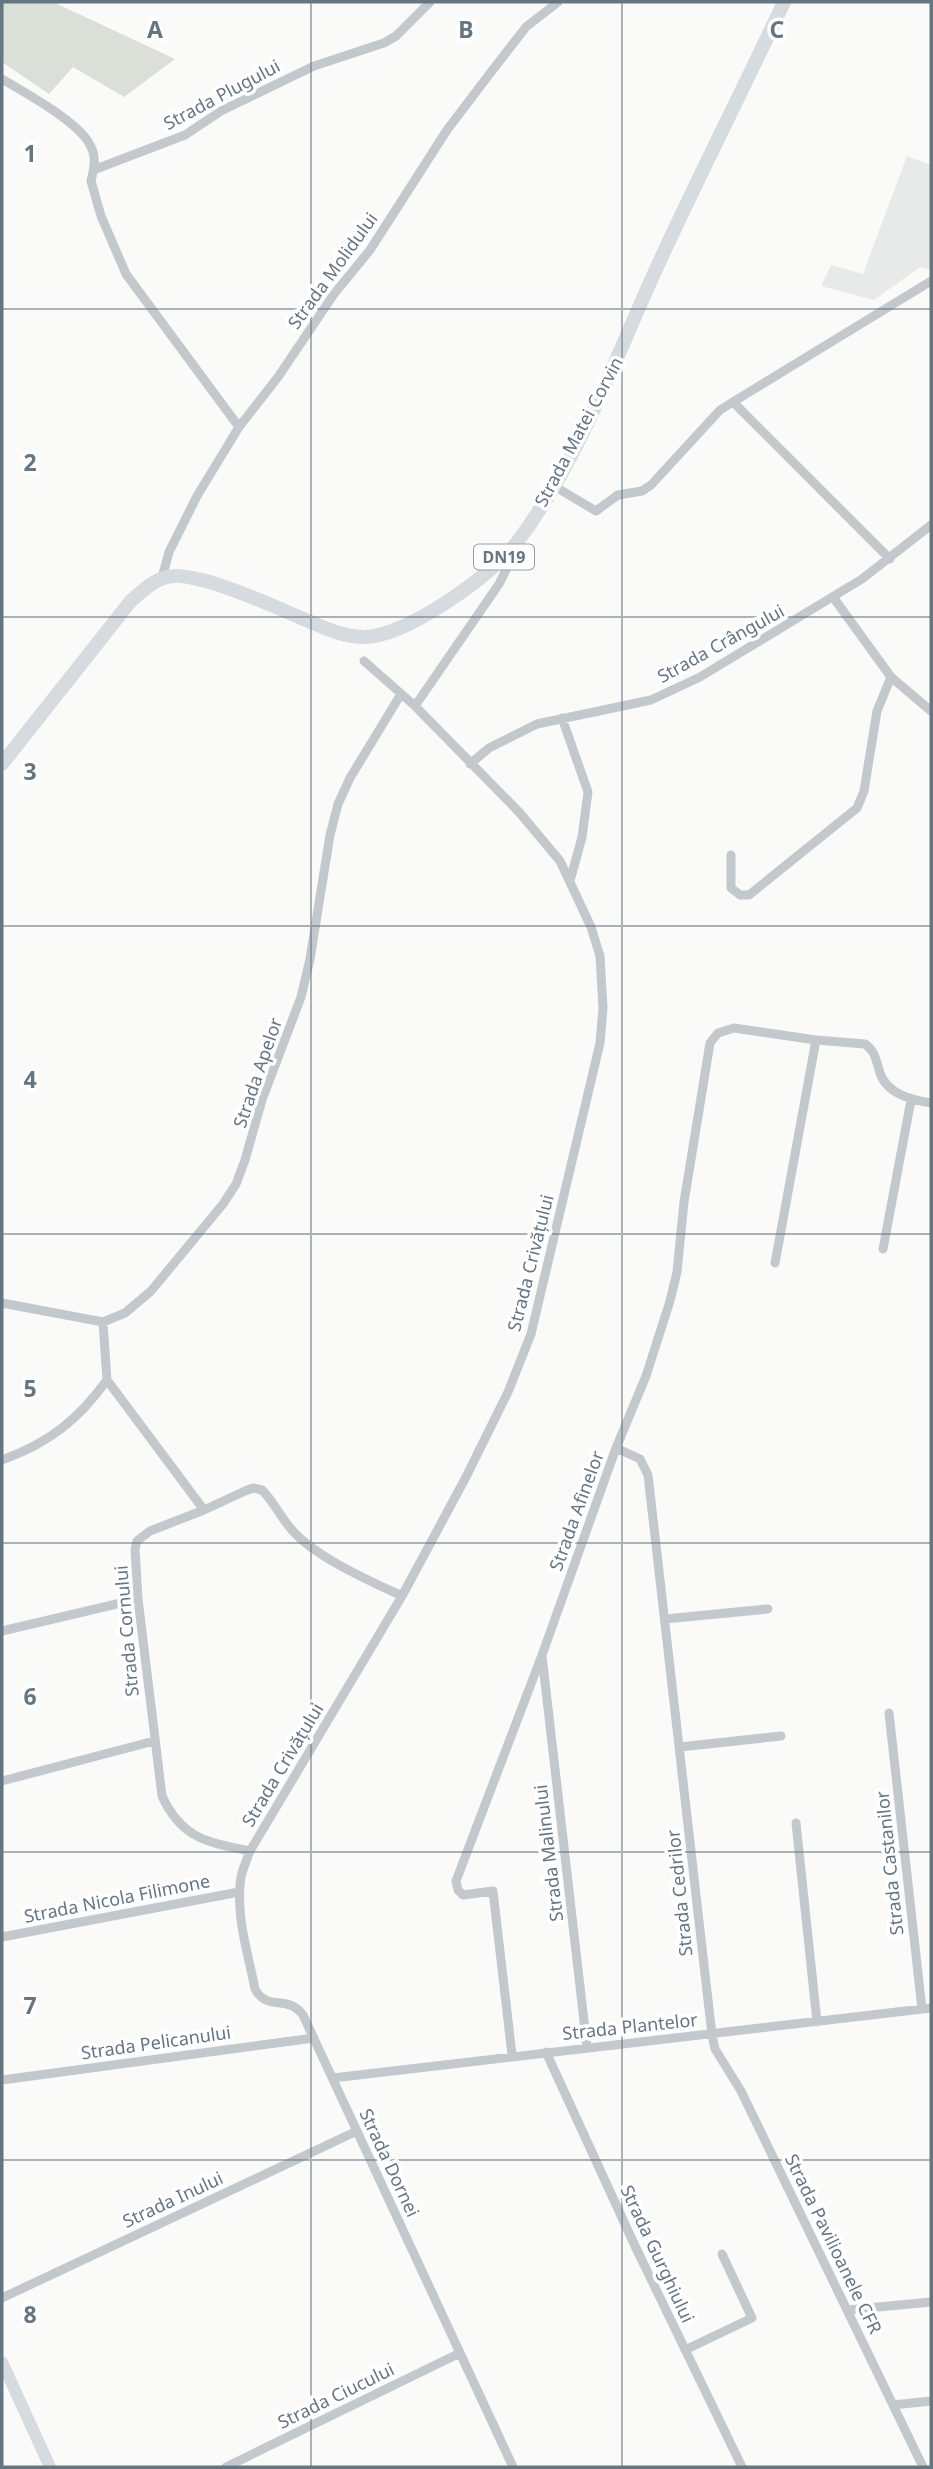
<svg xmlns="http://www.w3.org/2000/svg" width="933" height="2469" font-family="'Noto Sans',sans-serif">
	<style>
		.built { fill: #e8e9e9 }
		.green { fill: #dadfd7 }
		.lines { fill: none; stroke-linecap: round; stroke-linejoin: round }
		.street { stroke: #c3c8cc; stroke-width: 9 }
		.secondary { stroke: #d6dbdf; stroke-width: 12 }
		.primary { stroke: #d6dbdf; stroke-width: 14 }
		.grid { fill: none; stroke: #657683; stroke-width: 2; stroke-opacity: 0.55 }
		.labels { text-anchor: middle; stroke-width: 7; stroke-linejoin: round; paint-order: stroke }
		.shield { fill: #fff; stroke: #939fa8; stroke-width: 2 }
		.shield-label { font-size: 16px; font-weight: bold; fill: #657683 }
		.street-label { font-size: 18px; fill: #657683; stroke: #fff }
		.grid-label { font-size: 23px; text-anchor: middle; font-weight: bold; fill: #657683; stroke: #fff; stroke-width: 7; stroke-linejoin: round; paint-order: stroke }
	</style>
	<rect width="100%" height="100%" fill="#fafaf8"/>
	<path class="built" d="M907,156l24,9v105l-11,-3 -46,33 -53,-14 10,-21 32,9z"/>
	<path class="green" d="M4,2h49l122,57 -51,38 -51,-30 -24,27 -47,-32v-58z"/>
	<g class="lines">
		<path class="street" d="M2,79c22,13 77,43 88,66 7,12 4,24 1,36l10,35 25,58 113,153
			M96,169l89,-34 36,-24 93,-45 70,-23 12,-7 34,-34
			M733,402l157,157
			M554,486l42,25 22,-16 24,-4 9,-6 69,-75 211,-129
			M162,578l7,-26 28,-56 42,-69 39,-50 56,-83 36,-44 77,-120 41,-54 38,-49 32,-25
			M833,597l58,80 40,34
			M364,661l51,45 104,106 41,49 31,66 9,29 3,52 -3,35 -69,291 -23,58 -42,85 -64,119 -152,255c-3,8 -7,17 -9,26 -6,37 7,76 14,112 12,23 33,5 48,26l210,452
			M415,706l84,-122 7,-14v-15
			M562,718l26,74 -6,45 -12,44
			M470,764l19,-16 48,-24 114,-24 49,-23 162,-98 69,-54
			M731,855v33l9,7h9l108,-87 7,-17 13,-80 14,-34
			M883,1249l28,-149
			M775,1263l41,-223
			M2,1303l101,19 22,-9 26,-22 72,-87 13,-20 9,-24 17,-60 39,-103 9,-38 20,-124 8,-31 12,-26 51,-84
			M107,1380l97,130
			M616,1448l24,11 8,16 64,560 3,14 26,42 182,376
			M2,1460c47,-17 76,-40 105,-80l-4,-58
			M665,1619l103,-10
			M2,1631l136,-32
			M542,1656l45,391
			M889,1713l33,296
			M680,1747l101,-11
			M2,1781l152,-40
			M796,1823l21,199
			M250,1851c-43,-9 -68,-12 -88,-55l-24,-197 -3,-50 2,-8 13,-10 54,-21 41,-19 8,-3 9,2c12,12 19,28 30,40 23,27 78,51 110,66
			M2,1937l237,-45
			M546,2052l89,194 107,221
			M512,2055l-19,-164 -30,4 -5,-5 -2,-9 86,-226 74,-207 30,-72 24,-75 7,-29 7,-70 26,-159 8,-10 16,-5 82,12 49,4c11,8 11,17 15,29 7,21 32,27 51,30
			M333,2078l598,-70
			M2,2080l312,-42
			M2,2298l355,-167
			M847,2310l84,-8
			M685,2350l67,-32 -30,-64
			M893,2405l38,-4
			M226,2467l234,-114"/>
		<path class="secondary" d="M2,2362l48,105"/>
		<path class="primary" d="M2,764l128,-162c13,-12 26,-25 44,-26 10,-1 22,3 32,5 32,9 63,23 93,36 21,9 43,20 65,20 42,0 130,-63 154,-96 59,-79 94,-174 134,-263 42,-93 89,-184 132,-276"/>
	</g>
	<path class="grid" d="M311,2v2465M622,2v2465M2,309h929M2,617h929M2,926h929M2,1234h929M2,1543h929M2,1852h929M2,2160h929"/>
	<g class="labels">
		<rect class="shield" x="474" y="544.5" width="60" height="25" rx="5"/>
		<g class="shield-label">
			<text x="504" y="563">DN19</text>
		</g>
		<g class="street-label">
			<text transform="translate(222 95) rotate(-28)" y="6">Strada Plugului</text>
			<text transform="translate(333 271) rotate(-54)" y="6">Strada Molidului</text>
			<text transform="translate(579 432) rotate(-62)" y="6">Strada Matei Corvin</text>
			<text transform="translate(721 644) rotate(-29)" y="6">Strada Crângului</text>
			<text transform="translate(258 1073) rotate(-71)" y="6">Strada Apelor</text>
			<text transform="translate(531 1263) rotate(-76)" y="6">Strada Crivățului</text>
			<text transform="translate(577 1511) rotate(-70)" y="6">Strada Afinelor</text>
			<text transform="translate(127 1631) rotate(-95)" y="6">Strada Cornului</text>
			<text transform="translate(283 1765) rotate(-59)" y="6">Strada Crivățului</text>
			<text transform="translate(549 1853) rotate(-97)" y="6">Strada Malinului</text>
			<text transform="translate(890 1863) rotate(-96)" y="6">Strada Castanilor</text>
			<text transform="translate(680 1893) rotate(-96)" y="6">Strada Cedrilor</text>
			<text transform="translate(117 1899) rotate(-11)" y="6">Strada Nicola Filimone</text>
			<text transform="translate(630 2027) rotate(-6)" y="6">Strada Plantelor</text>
			<text transform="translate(156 2043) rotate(-8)" y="6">Strada Pelicanului</text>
			<text transform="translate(389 2163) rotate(65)" y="6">Strada Dornei</text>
			<text transform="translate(173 2200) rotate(-25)" y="6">Strada Inului</text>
			<text transform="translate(833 2244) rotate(64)" y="6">Strada Pavilioanele CFR</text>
			<text transform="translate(657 2254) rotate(65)" y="6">Strada Gurghiului</text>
			<text transform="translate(336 2396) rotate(-26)" y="6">Strada Ciucului</text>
		</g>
	</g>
	<g class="grid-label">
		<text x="155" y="38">A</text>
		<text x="466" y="38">B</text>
		<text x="777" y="38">C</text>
		<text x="30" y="162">1</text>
		<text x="30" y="471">2</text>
		<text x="30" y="780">3</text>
		<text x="30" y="1088">4</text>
		<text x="30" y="1397">5</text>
		<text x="30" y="1705">6</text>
		<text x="30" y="2014">7</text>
		<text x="30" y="2323">8</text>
	</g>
	<rect width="933" height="2469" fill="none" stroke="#657683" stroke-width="7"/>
</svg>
